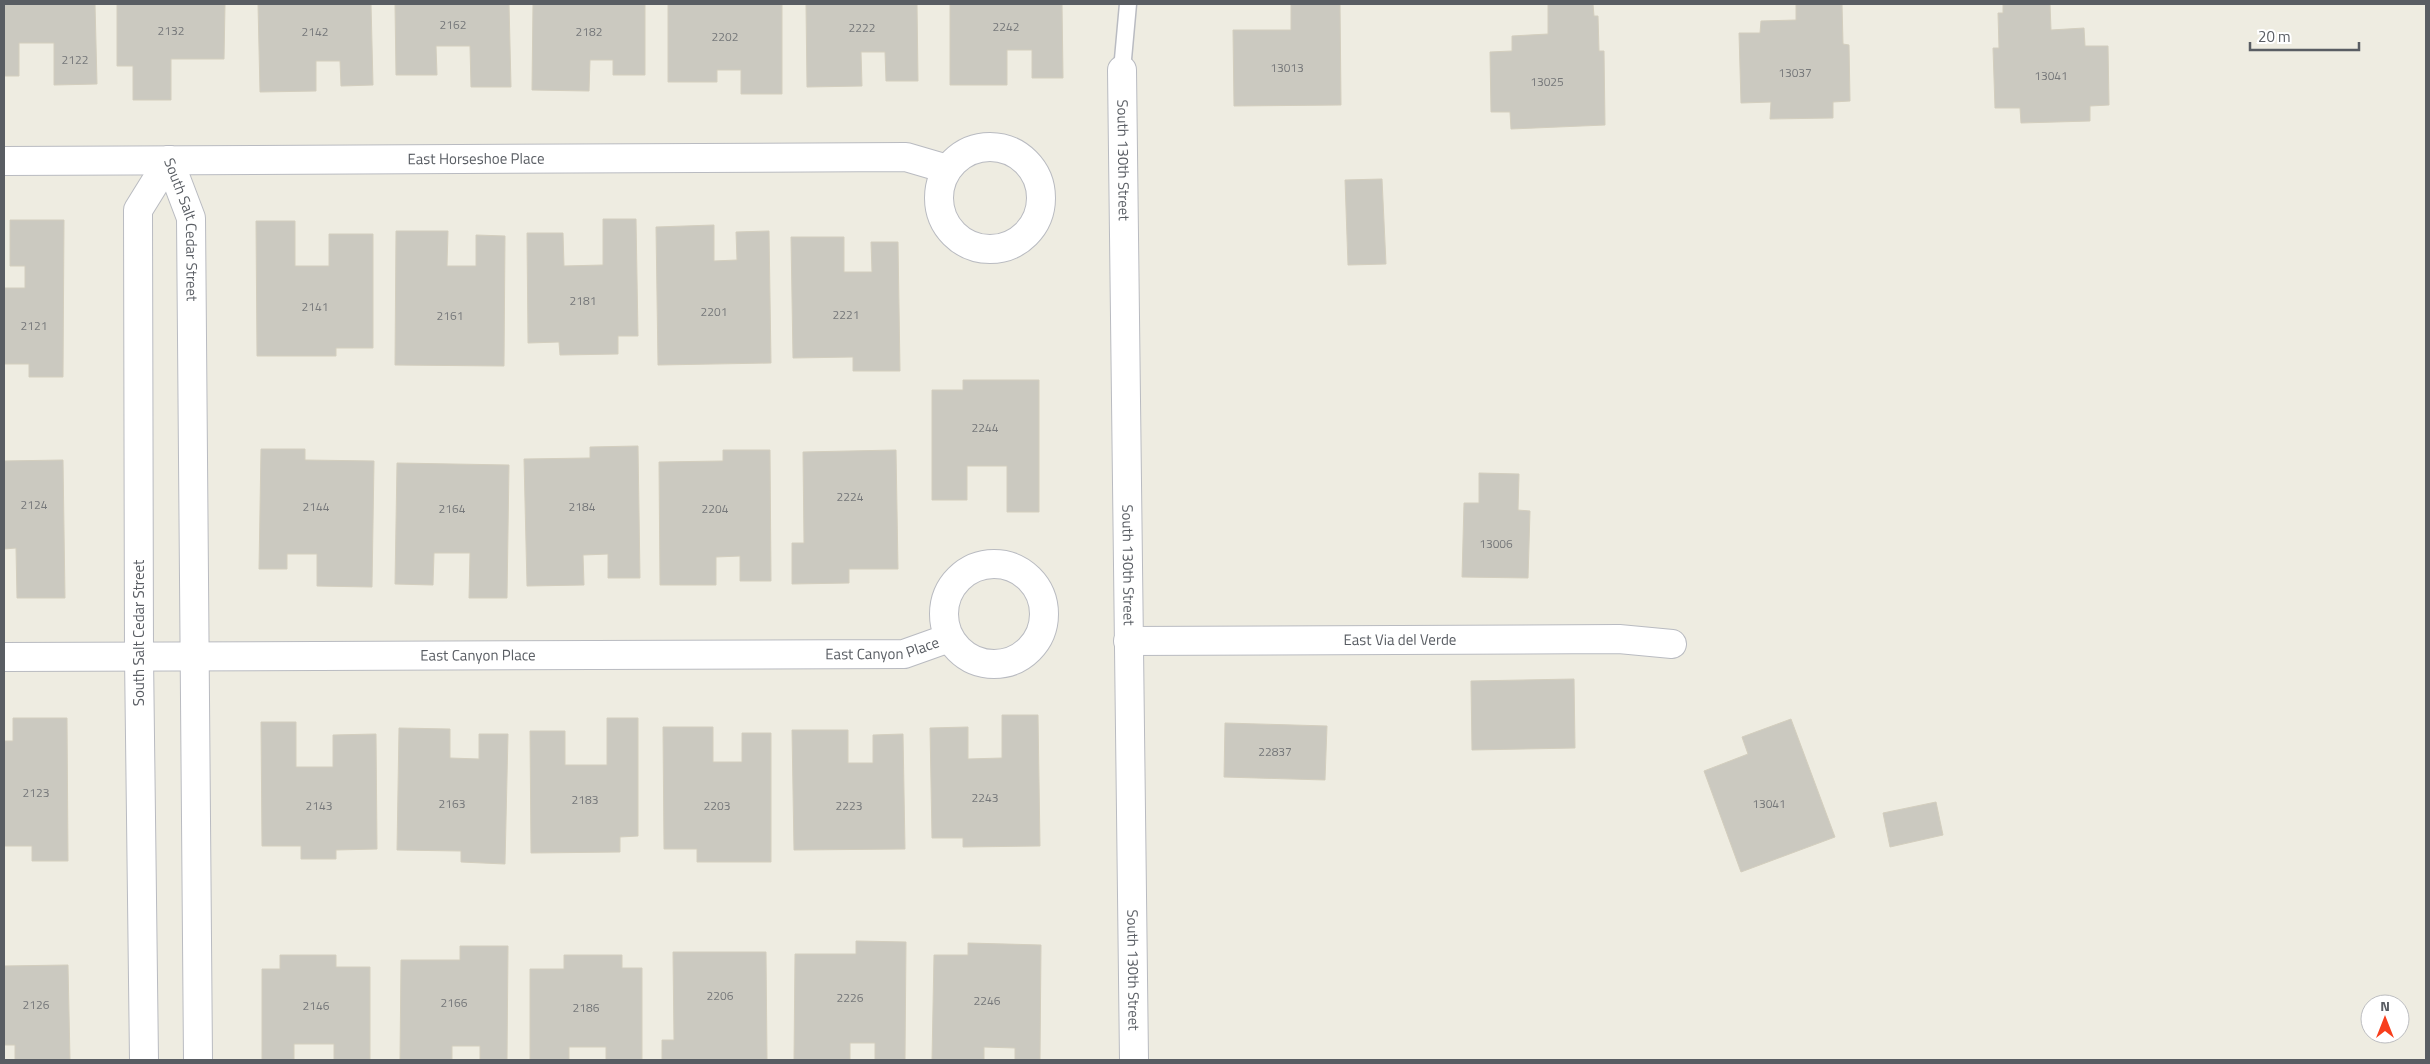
<svg xmlns="http://www.w3.org/2000/svg" width="2430" height="1064" font-family="'Titillium Web',sans-serif">
	<style>
		.building { fill: #cbc9c0; stroke: #d3cebe }
		.lines { fill: none; stroke-linecap: round; stroke-linejoin: round }
		.lane-casing { stroke: #b9bbc1; stroke-width: 19 }
		.street-casing { stroke: #b9bbc1; stroke-width: 30 }
		.lane { stroke: #fff; stroke-width: 16 }
		.street { stroke: #fff; stroke-width: 28 }
		.labels { text-anchor: middle; stroke-width: 4; stroke-linejoin: round; paint-order: stroke }
		.number-label { font-size: 12px; fill: #76787a }
		.street-label { font-size: 15px; fill: #595d63; stroke: #fff }
	</style>
	<rect width="100%" height="100%" fill="#eeece1"/>
	<path class="building" d="M4,4h91l2,80 -43,1v-42h-35v33h-15z
		M117,4h108l-1,55h-53v41h-38v-34h-16z
		M258,4h113l2,81 -32,1 -1,-25h-24v30l-56,1z
		M395,4h114l2,83h-40l-1,-41h-34l1,29h-41z
		M533,4h112v71h-32v-15h-23l-1,31 -57,-1z
		M668,4h114v90h-41v-24h-24v12h-49z
		M806,4h111l1,77h-32l-1,-29h-24l1,34 -55,1z
		M950,4h112l1,74h-31v-28h-25v35h-57z
		M1291,4h49l1,101 -107,1 -1,-76h58z
		M1548,4h45l1,12h4l1,35h5l1,74 -94,4 -1,-17h-19l-1,-60 22,-1v-15l36,-2z
		M1796,4h46l1,40 6,1 1,56 -17,1v16l-63,1 1,-17 -30,1 -2,-70h21l1,-12 35,-1z
		M2003,4h47l1,26 33,-2 1,18h23l1,59 -19,1v15l-69,2 -1,-15h-25l-2,-60h6l-1,-35h5z
		M1382,179l4,85 -38,1 -3,-85z
		M603,219h33l2,117h-20v18l-58,1 -1,-13 -31,1 -1,-110h36l1,33 39,-1z
		M10,220h54l-1,157h-34v-13h-25v-76h21v-22h-15z
		M256,221h39v45h34v-32h44v114h-37v8h-79z
		M714,225v36l23,-1 -1,-28 33,-1 2,132 -113,2 -2,-138z
		M396,231h52l-1,35h29v-31l29,1 -1,130 -109,-1z
		M791,237h53v35h28l-1,-30h27l2,129h-47v-14l-60,1z
		M963,380h76v132h-32v-46h-40v34h-35v-110h31z
		M638,446l2,132h-32v-24l-25,1 1,30 -57,1 -3,-127 66,-1v-11z
		M261,449h44v11l69,1 -2,126 -55,-1v-32h-30v15h-28z
		M723,450h47l1,131h-31v-25l-24,1v28h-56l-1,-123 64,-1z
		M896,450l2,119h-49v14l-57,1v-41h12l-1,-91z
		M63,460l2,138h-48l-1,-50 -12,1v-88z
		M397,463l112,2 -2,133h-38l1,-45h-36l-1,32 -38,-1z
		M1479,473l40,1 -1,36 12,1 -2,67 -66,-1 2,-74h15z
		M1574,679l1,69 -103,2 -1,-69z
		M1002,715h36l2,131 -77,1v-9h-31l-2,-110 38,-1v32l34,-1z
		M13,718h54l1,143h-36v-15h-28v-105h9z
		M607,718h31v118l-18,1v15l-89,1 -1,-122h35v34h42z
		M1791,719l44,118 -94,35 -37,-101 44,-17 -6,-17z
		M261,722h35v45h37v-32l43,-1 1,115 -41,1v9h-35v-13h-39z
		M1225,723l102,3 -2,54 -101,-3z
		M663,727h50v35h29v-29h29v129h-74v-13h-33z
		M399,728l51,1v29l29,1v-25h29l-3,130 -44,-2v-11l-64,-1z
		M792,730h56v33h25v-28l30,-1 2,115 -111,1z
		M1936,802l7,33 -53,12 -7,-34z
		M856,941l50,1 -1,118h-30v-17h-25v17h-56l1,-106h61z
		M968,943l73,2 -1,115h-25v-12l-31,-1v13h-52l2,-105h34z
		M460,946h48l-1,114h-27v-14h-28v14h-52l1,-100h59z
		M673,952h93l1,108h-105v-20h12z
		M280,955h56v12h34v93h-36v-16h-40v16h-32v-91h18z
		M564,955h58v13h20v92h-36v-13h-37v13h-39v-91h34z
		M68,965l2,95h-55v-15h-11v-79z"/>
	<g class="lines">
		<g class="lane-casing">
			<path id="lane" d="M1122,70l6,-66"/>
		</g>
		<g class="street-casing">
			<g id="street">
				<path id="s1" d="M1122,70l12,990"/>
				<circle cx="990" cy="198" r="51"/>
				<path id="s2" d="M169,160l22,58 7,842"/>
				<path id="s3" d="M4,161l902,-4 41,12"/>
				<circle cx="994" cy="614" r="50"/>
				<path id="s4" d="M1128,641l491,-2 53,5"/>
				<path id="s5" d="M4,657l900,-3 45,-16"/>
				<path d="M144,1060l-5,-404 -1,-446 31,-50"/>
			</g>
		</g>
		<use href="#lane" class="lane"/>
		<use href="#street" class="street"/>
	</g>
	<g class="labels">
		<g class="number-label">
			<text x="453" y="29">2162</text>
			<text x="1006" y="31">2242</text>
			<text x="862" y="32">2222</text>
			<text x="171" y="35">2132</text>
			<text x="315" y="36">2142</text>
			<text x="589" y="36">2182</text>
			<text x="725" y="41">2202</text>
			<text x="75" y="64">2122</text>
			<text x="1287" y="72">13013</text>
			<text x="1795" y="77">13037</text>
			<text x="2051" y="80">13041</text>
			<text x="1547" y="86">13025</text>
			<text x="583" y="305">2181</text>
			<text x="315" y="311">2141</text>
			<text x="714" y="316">2201</text>
			<text x="846" y="319">2221</text>
			<text x="450" y="320">2161</text>
			<text x="34" y="330">2121</text>
			<text x="985" y="432">2244</text>
			<text x="850" y="501">2224</text>
			<text x="34" y="509">2124</text>
			<text x="316" y="511">2144</text>
			<text x="582" y="511">2184</text>
			<text x="452" y="513">2164</text>
			<text x="715" y="513">2204</text>
			<text x="1496" y="548">13006</text>
			<text x="1275" y="756">22837</text>
			<text x="36" y="797">2123</text>
			<text x="985" y="802">2243</text>
			<text x="585" y="804">2183</text>
			<text x="452" y="808">2163</text>
			<text x="1769" y="808">13041</text>
			<text x="319" y="810">2143</text>
			<text x="717" y="810">2203</text>
			<text x="849" y="810">2223</text>
			<text x="720" y="1000">2206</text>
			<text x="850" y="1002">2226</text>
			<text x="987" y="1005">2246</text>
			<text x="454" y="1007">2166</text>
			<text x="36" y="1009">2126</text>
			<text x="316" y="1010">2146</text>
			<text x="586" y="1012">2186</text>
		</g>
		<g class="street-label">
			<text dy="5" stroke="none"><textPath href="#s3" startOffset="472">East Horseshoe Place</textPath></text>
			<text dy="5" stroke="none"><textPath href="#s1" startOffset="90">South 130th Street</textPath></text>
			<text dy="5" stroke="none"><textPath href="#s2" startOffset="72">South Salt Cedar Street</textPath></text>
			<text dy="5" stroke="none"><textPath href="#s1" startOffset="495">South 130th Street</textPath></text>
			<text transform="translate(139 633) rotate(-90)" y="5">South Salt Cedar Street</text>
			<text dy="5" stroke="none"><textPath href="#s4" startOffset="272">East Via del Verde</textPath></text>
			<text dy="5" stroke="none"><textPath href="#s5" startOffset="879">East Canyon Place</textPath></text>
			<text dy="5" stroke="none"><textPath href="#s5" startOffset="474">East Canyon Place</textPath></text>
			<text dy="5" stroke="none"><textPath href="#s1" startOffset="900">South 130th Street</textPath></text>
		</g>
	</g>
	<rect width="2430" height="1064" fill="none" stroke="#595d63" stroke-width="10"/>
	<g transform="translate(2385 1019)"><circle r="24" fill="#ffffff" stroke="#bdbec1"/>
	<path d="M0-4L9 19L0 12L-9 19Z" fill="#f83e1c"/>
	<text y="-8" font-size="14" font-weight="bold" text-anchor="middle" fill="#595d63">N</text>
	</g>
	<path d="M2250 42v8h109v-8" fill="none" stroke="#595d63" stroke-width="2.5"/>
	<text x="2258" y="42" font-size="15" fill="#595d63" stroke="#ffffff" stroke-width="4" paint-order="stroke">20 m</text>
</svg>
